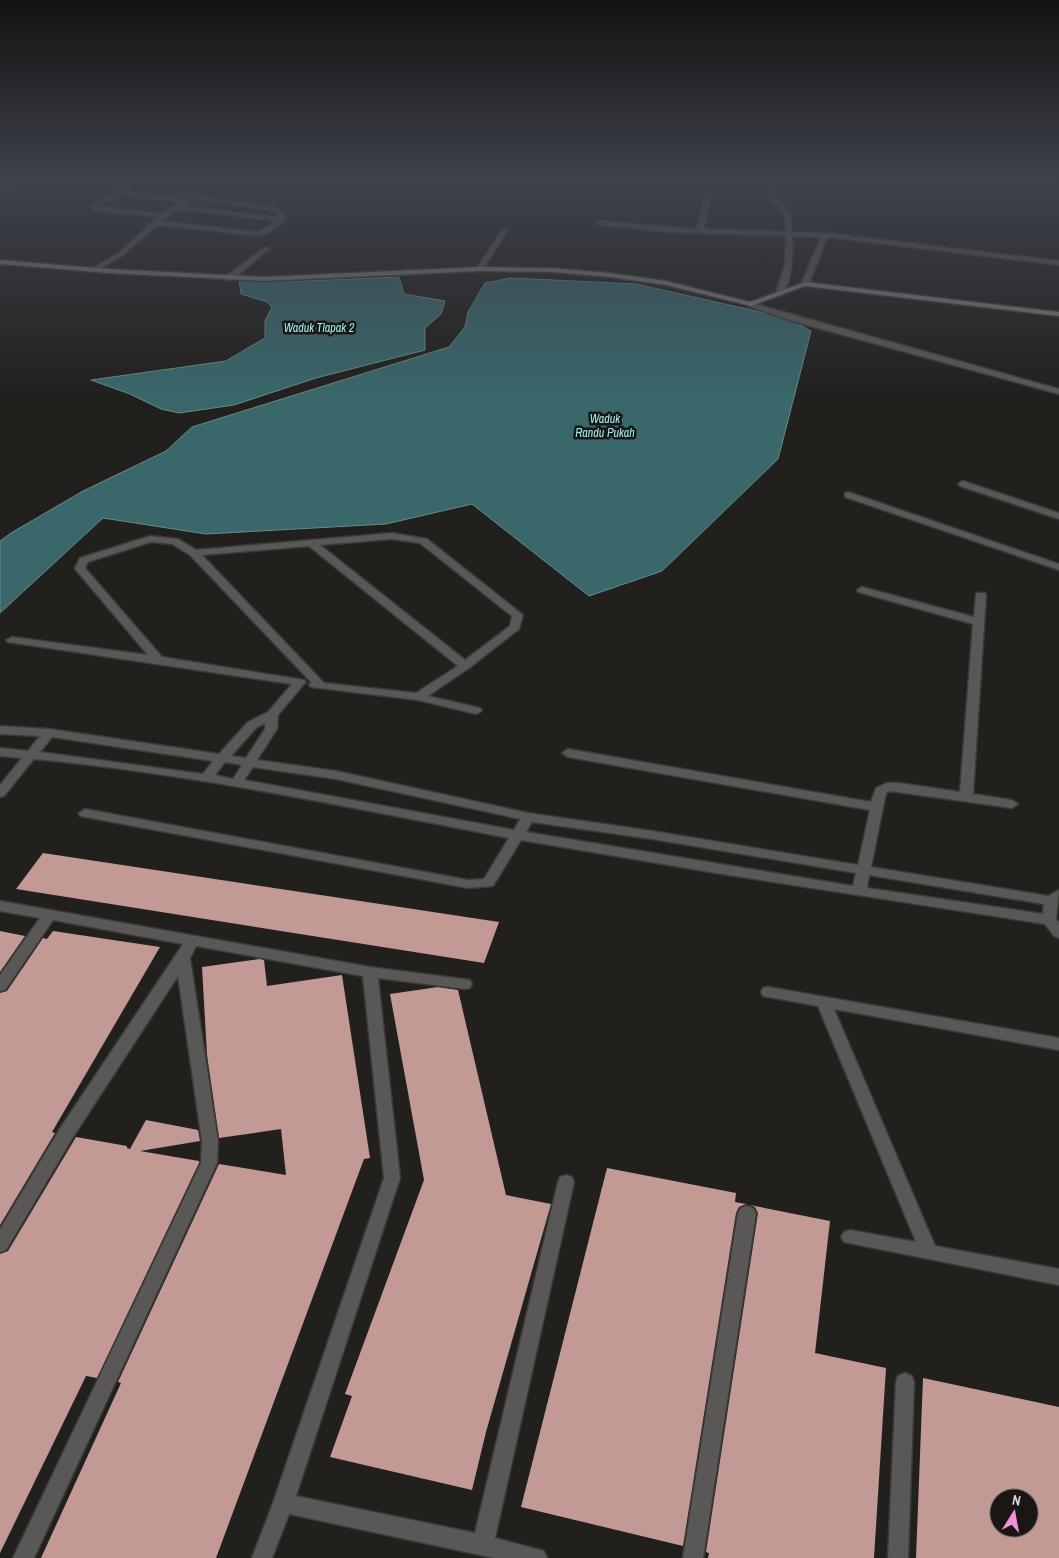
<svg xmlns="http://www.w3.org/2000/svg" width="1059" height="1558" font-family="'Archivo Narrow',sans-serif">
	<style>
		.water { fill: #39676a; stroke: #6a8a8b }
		.building { fill: #c29995; fill-rule: evenodd }
		.lines { fill: none; stroke-linecap: round; stroke-linejoin: round }
		.street-casing { stroke: #3c3a37; stroke-width: 3 }
		.secondary-casing { stroke: #3c3a37; stroke-width: 3 }
		.path { stroke: #6d6b69; stroke-width: 2; stroke-dasharray: 2 2; stroke-linecap: butt }
		.street { fill: #5a5757; fill-rule: evenodd }
		.secondary { fill: #7a7775; fill-rule: evenodd }
		.labels { text-anchor: middle; stroke-width: 5; stroke-linejoin: round; paint-order: stroke }
		.far-water-label { font-size: 12px; font-style: italic; fill: #9df0f4; stroke: #191614 }
	</style>
	<rect width="100%" height="100%" fill="#22201d"/>
	<path class="water" d="M399,277l5,17 41,7 -4,13 -16,14v22l-109,28 -82,27 -55,8 -18,-4 -31,-15 -39,-14 135,-19 39,-23v-17l7,-14 -5,-5 -26,-8 -2,-14 65,1z
		M511,278l125,6 151,34 24,13 -33,128 -116,112 -73,25 -117,-92 -86,20 -180,10 -103,-16 -103,95v-72l11,-8 72,-42 83,-40 26,-24 257,-80 16,-20 3,-15 17,-29z"/>
	<path class="building" d="M43,853l271,41 185,28 -15,41 -468,-74z
		M0,931l25,5 -25,36z
		M53,931l107,16 -108,185 3,1 -55,92v-232l7,-2 36,-53 4,1z
		M260,959l4,1 3,26 75,-11 28,183 -6,1 -148,399h-175l80,-175 -3,-1 101,-218 67,11 -5,-46 -62,9 -12,-83 -5,-88z
		M438,987l20,3 48,205 45,9 -65,228 -14,58 -142,-33 22,-61 -7,-2 79,-214 -34,-186z
		M146,1120l52,10 2,11 -60,10 59,10v2l-102,215 -11,-2 -86,177v-299l8,-3 68,-114 51,9v2l3,1z
		M607,1168l129,25 -1,9 11,2 -7,3 -3,6 -53,333 -162,-39z
		M750,1205l80,16 -15,132 71,15 -12,190h-166l1,-5 -3,-1 52,-339 -3,-6z
		M923,1378l136,29v151h-143zM999,1498h30v30h-30z"/>
	<g class="lines">
		<g class="street-casing">
			<path id="street" d="M19,181h7l-26,13v-4z
				M72,181h17l44,6 -3,2z
				M766,181h6l3,16 15,15 2,20 33,1 234,28v4l-232,-28 -18,47 -4,2 -4,-2 20,-47 -29,-1c1,14 1,51 -12,58l-4,-2 9,-28 1,-28 -118,-4 -69,-7 -3,-2 3,-2 98,8 8,-33 3,-2 3,2 -7,33 82,3 -2,-20 -15,-14z
				M120,191l68,9v2l-5,4 96,12 -2,-5 -5,-2 -98,-16 3,-2 96,14 9,4 4,9 -18,13 -9,3 -102,-11 -34,30 -26,15h-4v-2l26,-15 39,-36 -63,-6 -5,-5 3,-3zM121,195l59,7 -18,12 -66,-8zM178,209l99,12 -18,11 -98,-11z
				M503,229l5,1 -26,40h-4l-2,-1z
				M265,247l5,1 -38,32h-6v-4z
				M748,302l311,87v5l-267,-73 -44,-15z
				M963,481l96,32v6l-99,-33 -2,-2z
				M848,492l211,72v6l-214,-73v-4z
				M392,533l35,6 96,76 -4,14 -50,39 -41,28 52,12 2,2 -2,2 -4,2 -58,-14 -107,-13 -2,-2 2,-3 -121,-127 -18,-11 -21,-2 -63,20 -3,6 77,89 142,23 2,2 -2,2 -26,31 -1,14 -20,31 79,11 192,42 124,18 206,34 12,-55 -302,-53 -6,-4 6,-4 303,53 5,-14 11,-5h12l61,9 13,-168 -115,-32 -1,-2 5,-3 112,30 2,-22 1,-2h8l1,2 -13,199 39,6 6,4 -6,4 -122,-17 -4,2 -15,74 177,29 11,-6 -3,29 3,4v15l-5,-2 -9,-12 -329,-51 -195,-33 -28,46 -25,2 -388,-72 -1,-3 6,-4 383,71 16,-1 25,-41c-157,-30 -315,-64 -475,-79l-30,37 -4,1v-12l22,-27 -22,-2v-8l28,3 12,-15 -40,-2v-8l49,3 170,25 29,-32 20,-10 24,-28 -284,-42 -2,-2 6,-3 136,18 -72,-85 -1,-2 5,-10 70,-22 28,3 18,11zM392,539l28,4 92,73 -2,10 -45,34 -145,-115zM309,546l149,120 -42,27 -92,-10 -122,-128zM265,723v6l-19,29 -15,-2 25,-28zM52,737l161,24 -10,13 -163,-22zM225,762l17,3 -9,14 -18,-4zM253,767l83,12 184,40 -6,11 -270,-50zM532,822l120,17 204,34 -3,13 -327,-54zM869,875l175,29 -1,10 -176,-26z
				M0,901l370,66 100,13 2,4 -2,4 -5,1 -87,-11 22,200 -104,318 179,37 83,-351 2,-5 6,-2 6,2 2,5 -79,356 49,13 3,7h-53l-205,-44 -17,44h-20l21,-55 111,-325 -21,-202 -167,-30 -6,12 28,183 -1,22 -183,395h-21l188,-395 1,-22 -24,-165 -105,161 -67,113 -6,2v-23l61,-102 122,-183 -130,-24 -48,70 -5,1v-16l40,-57 -40,-7z
				M768,987l291,51v12l-225,-41 101,237 124,23v16l-215,-43 -3,-5 3,-5 6,-2 66,12 -98,-236 -55,-10 -2,-4 2,-4z
				M747,1206l6,2 3,5 -53,345h-20l55,-345 3,-5z
				M905,1373l7,3 2,6 -6,176h-20l8,-176 2,-6z"/>
		</g>
		<g class="secondary-casing">
			<path id="secondary" d="M0,260l108,9 156,8 216,-10 71,1 59,5 56,8 84,21 55,-20 254,30v4l-254,-30 -54,20 -85,-21 -56,-8 -59,-5 -71,-1 -216,10 -156,-8 -108,-9z"/>
		</g>
		<path class="path" d="M721,196h36"/>
		<use href="#street" class="street"/>
		<use href="#secondary" class="secondary"/>
	</g>
	<linearGradient id="sky" x2="0" y2="1"><stop stop-color="#131210"/><stop offset="0.45" stop-color="#3e424c"/><stop offset="1" stop-color="#3e424c" stop-opacity="0"/></linearGradient>
	<rect width="1059" height="399" fill="url(#sky)"/>
	<g class="labels">
		<g class="far-water-label">
			<text x="319" y="332">Waduk Tlapak 2</text>
			<text x="605" y="423">Waduk<tspan x="605" dy="14">Randu Pukah</tspan></text>
		</g>
	</g>
	<g transform="translate(1014 1513) rotate(11)"><circle r="24" fill="#191614" stroke="#676563"/>
	<path d="M0-4L9 19L0 12L-9 19Z" fill="#f491d4"/>
	<text y="-8" font-size="14" font-weight="bold" text-anchor="middle" fill="#dddbd9">N</text>
	</g>
</svg>
